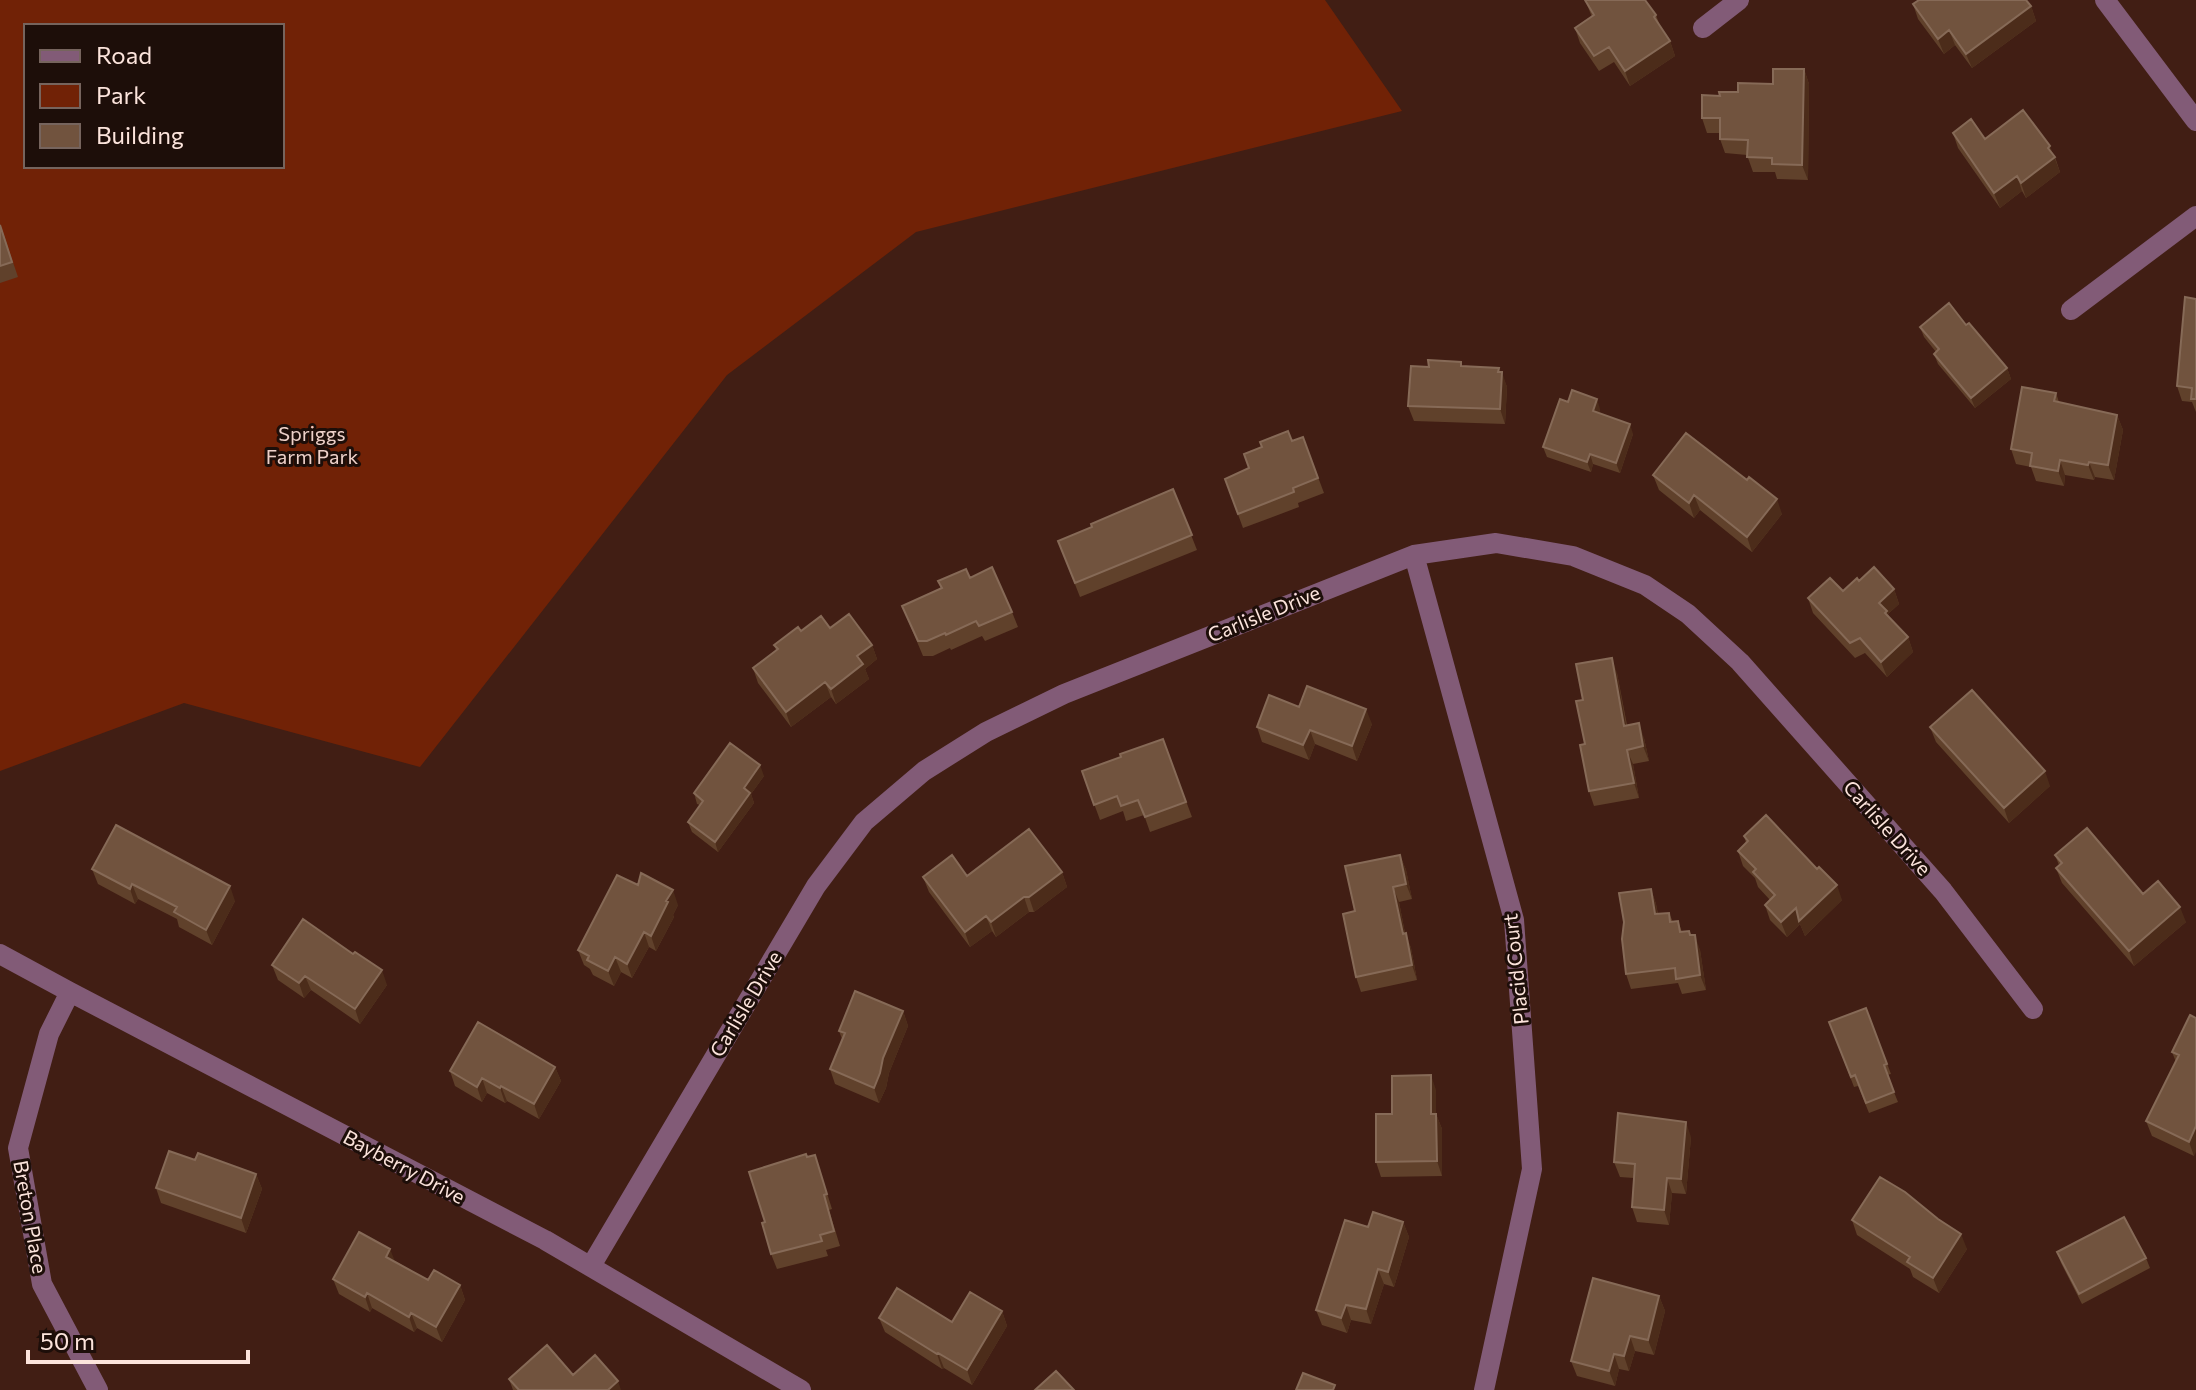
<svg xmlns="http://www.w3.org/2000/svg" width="2196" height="1390" font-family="Commissioner,sans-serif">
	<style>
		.green { fill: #712206; fill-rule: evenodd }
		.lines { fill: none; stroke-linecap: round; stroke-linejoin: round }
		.minor { stroke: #825b77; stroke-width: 20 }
		.wall { fill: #60412b }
		.shaded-wall { fill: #4c2c1a }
		.building { fill: #71533e; stroke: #866a57; stroke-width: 2 }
		.labels { text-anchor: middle; stroke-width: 6; stroke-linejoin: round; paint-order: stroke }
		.park-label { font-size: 20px; fill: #eed1c9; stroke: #1d0e09 }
		.street-label { font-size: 20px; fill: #fce4dc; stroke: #1d0e09 }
	</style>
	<rect width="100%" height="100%" fill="#411e14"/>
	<path class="green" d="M0,0h1325l77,111 -486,121 -189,143 -307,392 -236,-64 -184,68zM26,26h256v140h-256z"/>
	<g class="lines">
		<path class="minor" d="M2105,0l91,121
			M1703,28l36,-28
			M2071,310l125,-94
			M1414,555l100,365 18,249 -48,221
			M0,954l70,38 475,248 256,150
			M70,992l-21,42 -31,114 24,136 56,106
			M591,1266l225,-380 48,-64 60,-51 62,-39 78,-38 350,-139 82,-12 77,13 72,29 43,29 52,48 203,229 90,118"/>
	</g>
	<path class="wall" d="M1585,0l71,15 4,11 10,15 5,15 -45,30 -16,-24 -15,9 -19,-28 -5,-15 17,-11z
		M1913,4l118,2 5,15 -64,47 -17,-23 -11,9 -26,-35z
		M1804,69l5,15 -1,96 -31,-1 -2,-7h-22l-6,-17 -22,-2 -5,-14v-6h-13l-5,-15 36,-26 35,-8z
		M1953,133l99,20 3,4 5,15 -34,26 -4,-7 -22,17 -42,-60z
		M0,224l18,53 -18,6z
		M2196,299v113l-4,-10 -10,-1 -5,-15z
		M1966,325l41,43 4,11 -36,29 -37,-44 -4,-10 2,-2 -12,-15 -4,-10z
		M1461,362l1,4 37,2 8,19 -2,37 -91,-3 -6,-15 21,-39z
		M2056,393l3,9 58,13 6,15 -9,50 -19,-3 -1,3 -29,-5 -1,11 -28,-5 -5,-14 -15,-3 -5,-15z
		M1600,409l-1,4 34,21 -13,39 -27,-9 -2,8 -44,-15 -4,-10z
		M1303,437l21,56 -26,10 1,4 -56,21 -18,-49 24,-11 43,-27z
		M1653,475l94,5 35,34 -30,38 -52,-42 -6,8 -35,-28z
		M1173,489l24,61 -117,47 -22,-56 34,-14z
		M970,578l42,34 6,15 -33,14 -3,-5 -31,14 -1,-2 -17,8h-10l-21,-50 39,-17 -3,-8z
		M1859,581l35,8 5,15 -11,10 1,4 19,19 5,15 -26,25 -22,-24 -10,5 -42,-45 -5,-15 35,-7z
		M830,628l42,17 5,14 -12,10 4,10 -33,25 -5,-7 -40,30 -33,-44 -5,-15 23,-18 -2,-5 27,-14z
		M1617,673l10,52 17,13 5,23 -16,3 6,34 -45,8 -5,-15 -6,-91z
		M1299,707l73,17 -15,37 -42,-17 -6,16 -47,-18 -5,-15z
		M1930,727l120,59 -41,37 -73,-81z
		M1163,739l29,78 -42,15 -6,-17 -18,6 -3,-10 -23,9 -18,-49 39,-14z
		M764,776l-13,18 3,9 -36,49 -26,-20 -4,-10 12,-17 -3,-1 -3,-11z
		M1744,836l98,64 -37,36 -5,-12 -13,13 -17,-17 -5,-15 5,-5 -12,-13 -3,-9 -12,-12 -5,-15 8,-8z
		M1400,855l6,15 6,29 -13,3 6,31 6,15 6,32 -56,12 -5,-15 -1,-66z
		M2055,855l88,39 43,28 -52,44 -72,-83 -6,-15 3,-3z
		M92,869l143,32 -23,44 -33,-18 -2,-8 -39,-20 -3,5 -37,-20z
		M1062,872l5,15 -33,25h-5l-33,25 -4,-6 -22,16 -41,-55 -6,-15z
		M1651,889l5,15 2,10 11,-1 4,9 5,-1 4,11 7,-1 11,19 6,40 -24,4 -4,-11 -47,6 -5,-15z
		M678,905l-5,10 1,2 -18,34 -7,-4 -17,31 -11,-6 -7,14 -21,-11 -3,-6 -6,-4 -6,-15z
		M272,965l115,20 -27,39 -49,-34 -7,8 -26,-18z
		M1866,1008l25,66 -4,1 11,27 -29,11 -11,-27 -4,1 -25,-65z
		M903,1011l5,15 -19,47 -3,15 -7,15 -44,-19 -5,-15 12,-30 -3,-8z
		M2190,1015l4,141 -42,-20 -6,-15 30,-59 -4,-10z
		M555,1067l6,14 -22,38 -32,-18 -2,2 -18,-10 -5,9 -27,-16 -5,-15z
		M1436,1090v24l6,15v47l-61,1 -5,-15 16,-48z
		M1691,1137l-5,57 -14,-1 -3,32 -32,-3 -5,-15 2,-29 -14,-1 -6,-15z
		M815,1155l17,54 -3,1 11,36 -14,4 2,6 -51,13 -6,-15 -6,-32 42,-65z
		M195,1160l61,14 6,15 -16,44 -85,-30 -5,-15z
		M1938,1219l29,30 -28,44 -26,-16 -3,-8 -53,-34 -5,-15z
		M1403,1222l6,15 -15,50 -10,-3 -13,40 -20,-4 -4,13 -25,-8 -6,-15 52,-83z
		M2057,1252l89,6 4,10 -68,36 -21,-41z
		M395,1261l33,19 32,5 5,15 -23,42 -25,-14 -3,4 -42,-24 -2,4 -31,-18 -6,-15z
		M1659,1296l6,15 -11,44 -19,-4 -6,20 -10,-2 -4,17 -38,-10 -6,-15z
		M1002,1311l5,15 -35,59 -28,-17 -2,1 -57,-37 -6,-14 73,4z
		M573,1375l48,15h-108l-4,-11z"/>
	<path class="shaded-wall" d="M2031,6l5,15 -64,47 -6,-14z
		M1949,30l6,15 -11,9 -6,-15z
		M1670,41l5,15 -45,30 -5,-15z
		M1804,69l5,15 -1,96 -6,-15z
		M2050,146l10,26 -34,26 -5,-15z
		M2017,176l5,15 -22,17 -6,-15z
		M1499,368l3,8v-4l5,15 -2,37 -5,-15z
		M2007,368l4,11 -36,29 -4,-10z
		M1597,399l3,10 -3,12 -4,-10z
		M2117,415l6,15 -9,50 -6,-15z
		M1630,424l3,10 -13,39 -4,-10z
		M1590,454l3,10 -2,8 -4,-10z
		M2060,460l5,15 -1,11 -6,-15z
		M2089,462l6,15 -1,3 -6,-15z
		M1694,495l6,15 -6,8 -5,-15z
		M1777,499l5,15 -30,38 -5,-15z
		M1894,589l5,15 -11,10 5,12 -14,-23z
		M1908,637l5,15 -26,25 -6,-15z
		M872,645l5,14 -12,10 4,10 -33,25 -5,-15 26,-33z
		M1612,658l5,15 12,68 -5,-15z
		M825,682l6,15 -40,30 -5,-15z
		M1366,709l6,15 -15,37 -5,-15z
		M1639,723l5,15 5,23 -6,-15z
		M1310,730l5,14 -6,16 -6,-15z
		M1627,750l6,14 6,34 -5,-15z
		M760,765l4,11 -13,18 3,9 -36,49 -3,-10 29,-54z
		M2045,771l5,15 -41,37 -5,-15z
		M1400,855l6,15 6,29 -6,-15z
		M1062,872l5,15 -33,25 -5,-15z
		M132,884l6,15 -3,5 -5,-15z
		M1837,885l5,15 -37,36 -5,-12 -13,13 -6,-15 15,-14z
		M230,886l5,15 -23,44 -6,-15z
		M1393,887l6,15 9,47 -5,-15z
		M1651,889l5,15 4,25 -5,-15z
		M673,890l5,15 -5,10 1,2 -18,34 -5,-15z
		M1024,897l5,15 -33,25 -5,-15z
		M2180,907l6,15 -52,44 -5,-15z
		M986,916l6,15 -22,16 -5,-15z
		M644,932l5,15 -17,31 -5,-14z
		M1406,933l5,15 6,32 -5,-15z
		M1695,935l5,15 6,40 -6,-15z
		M615,957l6,15 -7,14 -6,-15z
		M382,970l5,15 -27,39 -5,-15z
		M305,976l6,14 -7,8 -5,-15z
		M903,1011l5,15 -19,47 -3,15 -7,15 -5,-15 9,-30z
		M555,1067l6,14 -22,38 -5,-15z
		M1431,1075l5,15v24l6,15v47l-5,-15 -6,-47z
		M482,1078l5,15 -5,9 -5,-15z
		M501,1086l6,15 -2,2 -5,-15z
		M1686,1122l5,15 -5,57 -5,-15z
		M2196,1126v26l-2,4 -5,-14z
		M256,1174l6,15 -16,44 -5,-15z
		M1667,1178l5,15 -3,32 -5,-15z
		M1403,1222l6,15 -15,50 -6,-15z
		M1961,1234l6,15 -28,44 -6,-15z
		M390,1249l6,15 -10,-7z
		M1378,1269l6,15 -13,40 -5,-15z
		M460,1285l5,15 -23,42 -6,-15z
		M367,1293l5,15 -2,4 -5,-15z
		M1659,1296l6,15 -11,44 -6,-15z
		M1346,1305l5,15 -4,13 -6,-15z
		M1002,1311l5,15 -35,59 -5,-15z
		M411,1313l6,15 -3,4 -5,-15z
		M1630,1336l5,15 -6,20 -5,-15z
		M938,1353l6,15 -2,1 -5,-15z
		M1614,1354l5,15 -4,17 -6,-15z
		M618,1381l3,9h-13z"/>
	<path class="building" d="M1585,0h60l11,15 -2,2 16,24 -45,30 -16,-24 -15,9 -19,-28 19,-13z
		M1919,0h107l5,6 -65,48 -17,-24 -11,9 -25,-35z
		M1773,69h31l-2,96 -30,-1v-6l-25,-1 1,-17 -28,-1v-21h-18v-23l18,1 -1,-4h19v-9l35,1z
		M2023,110l27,36 -2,2 7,9 -34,26 -4,-7 -23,17 -41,-60 18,-14 14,20z
		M0,225l12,37 -12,4z
		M2185,297l11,2v100h-5l1,-11 -15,-2z
		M1949,303l17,22 3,-2 38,45 -36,30 -37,-44 5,-5 -19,-22z
		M1428,360l33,2v4l38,2 -1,4h4l-2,37 -92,-3 3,-40 18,1z
		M2022,387l34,6 -2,8 63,14 -9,50 -19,-3 -1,3 -28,-5 -2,11 -28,-5 2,-13 -21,-4z
		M1572,390l25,9 -4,12 37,13 -14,39 -26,-9 -3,8 -44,-15 17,-48 8,3z
		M1288,431l4,10 11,-4 15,41 -25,10 1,4 -56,22 -13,-35 24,-11 -5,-14 18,-7 -2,-5z
		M1686,433l61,47 2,-3 28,22 -30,38 -53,-42 -5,8 -36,-28z
		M1173,489l19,46 -117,48 -17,-42 34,-14 -1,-3z
		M992,567l20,45 -33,14 -3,-5 -30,14 -1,-2 -18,8h-9l-16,-35 40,-18 -4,-7 28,-12 4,9z
		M1874,567l20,22 -15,14 8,8 -2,2 23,24 -27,25 -21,-24 -10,5 -42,-45 22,-20 13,13 14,-13 2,3z
		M849,614l23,31 -15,11 6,8 -32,25 -6,-7 -39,30 -33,-44 25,-19 -4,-4 24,-18 3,4 20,-15 9,12z
		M1612,658l12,68 15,-3 4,23 -16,4 7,33 -45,8 -9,-46 5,-1 -9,-43 7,-1 -7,-36z
		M1307,686l59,23 -14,37 -42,-16 -7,15 -46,-18 12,-32 30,12z
		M1972,690l73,81 -41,37 -74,-81z
		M1163,739l23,63 -41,15 -7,-17 -17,6 -4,-10 -23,9 -12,-34 39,-14 -1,-3z
		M730,743l30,22 -16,23 6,5 -35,49 -27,-20 15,-21 -9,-8z
		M1766,815l51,54 2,-2 18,18 -38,36 -3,-13 -15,14 -16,-17 10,-10 -22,-23 3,-3 -18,-18 10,-10 -4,-5z
		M116,825l114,61 -24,44 -32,-18 3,-5 -45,-23 -2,5 -38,-20z
		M2087,828l56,66 15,-13 22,26 -51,44 -73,-83 6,-5 -7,-8z
		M1029,829l33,43 -33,25h-5l-33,25 -5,-6 -21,16 -42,-55 29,-22 15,21z
		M1400,855l6,29 -13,3 10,47 3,-1 6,32 -56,12 -13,-63 12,-3 -10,-45z
		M641,873l32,17 -7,11 2,1 -17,34 -7,-4 -17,32 -12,-7 -7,14 -21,-11 2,-4 -11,-6 39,-75 21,10z
		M1651,889l4,25 14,-1 1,9 8,-1 2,11 9,-1 1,4h5l5,40 -24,4 -1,-11 -49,6 -4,-35 2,-17 -5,-29z
		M303,919l50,35 2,-2 27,18 -27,39 -50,-33 -6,7 -27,-18z
		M855,991l48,20 -20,47 -3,15 -6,15 -44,-19 15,-36 -6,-2z
		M1866,1008l21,56 -3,1 10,27 -28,11 -11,-28 -4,2 -22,-55z
		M2190,1015l6,3v108l-7,16 -43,-21 33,-66 -7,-3z
		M478,1022l77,45 -21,37 -33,-18 -1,2 -18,-10 -5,9 -27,-16z
		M1431,1075v39h5l1,47 -61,1v-48h16v-38z
		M1618,1113l68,9 -5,57 -14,-1 -3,32 -32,-3 3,-43 -21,-2z
		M169,1151l26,9 3,-7 58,21 -15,44 -85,-30z
		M806,1154l1,3 8,-2 12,39 -3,1 10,36 -14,4 2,6 -51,13 -9,-31 3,-1 -16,-50z
		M1880,1177l25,15 33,27 23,15 -28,44 -26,-16 3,-5 -58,-37z
		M1373,1212l30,10 -15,50 -10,-3 -12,40 -20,-4 -5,13 -25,-8 29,-90 23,7z
		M2124,1217l22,41 -67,36 -22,-42z
		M359,1232l31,17 -4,8 42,23 6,-10 26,15 -24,42 -25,-14 -2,4 -42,-24 -2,4 -32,-18z
		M1593,1278l66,18 -11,44 -18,-4 -6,20 -10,-2 -5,17 -38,-10z
		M897,1288l55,34 18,-30 32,19 -35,59 -29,-17 -1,1 -58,-36z
		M547,1345l26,30 22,-20 23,26 -10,9h-89l-10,-11z
		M1056,1371l18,19h-39z
		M1303,1373l32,12 -2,5h-37z"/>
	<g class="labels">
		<g class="park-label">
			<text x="312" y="441">Spriggs<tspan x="312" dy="23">Farm Park</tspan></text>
		</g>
		<g class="street-label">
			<text transform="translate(1264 614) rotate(-22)" y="7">Carlisle Drive</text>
			<text transform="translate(1887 828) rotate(48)" y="7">Carlisle Drive</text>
			<text transform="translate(1516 969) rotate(-96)" y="7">Placid Court</text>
			<text transform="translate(746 1004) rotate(-59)" y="7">Carlisle Drive</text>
			<text transform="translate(404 1167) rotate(28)" y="7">Bayberry Drive</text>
			<text transform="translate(30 1217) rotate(80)" y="7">Breton Place</text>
		</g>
	</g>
	<rect x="24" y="24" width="260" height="144" fill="#1d0e09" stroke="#76645d" stroke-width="2"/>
	<rect x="40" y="50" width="40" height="12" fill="#825b77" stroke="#76645d" stroke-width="2"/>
	<text x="96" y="64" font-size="24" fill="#fce4dc">Road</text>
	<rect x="40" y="84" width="40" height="24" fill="#712206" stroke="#76645d" stroke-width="2"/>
	<text x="96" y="104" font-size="24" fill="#fce4dc">Park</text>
	<rect x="40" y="124" width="40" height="24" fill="#71533e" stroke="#76645d" stroke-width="2"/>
	<text x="96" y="144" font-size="24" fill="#fce4dc">Building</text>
	<path d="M28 1350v12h220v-12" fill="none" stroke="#fce4dc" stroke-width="4"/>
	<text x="40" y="1350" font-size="24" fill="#fce4dc" stroke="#1d0e09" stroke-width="6" paint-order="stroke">50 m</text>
</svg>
